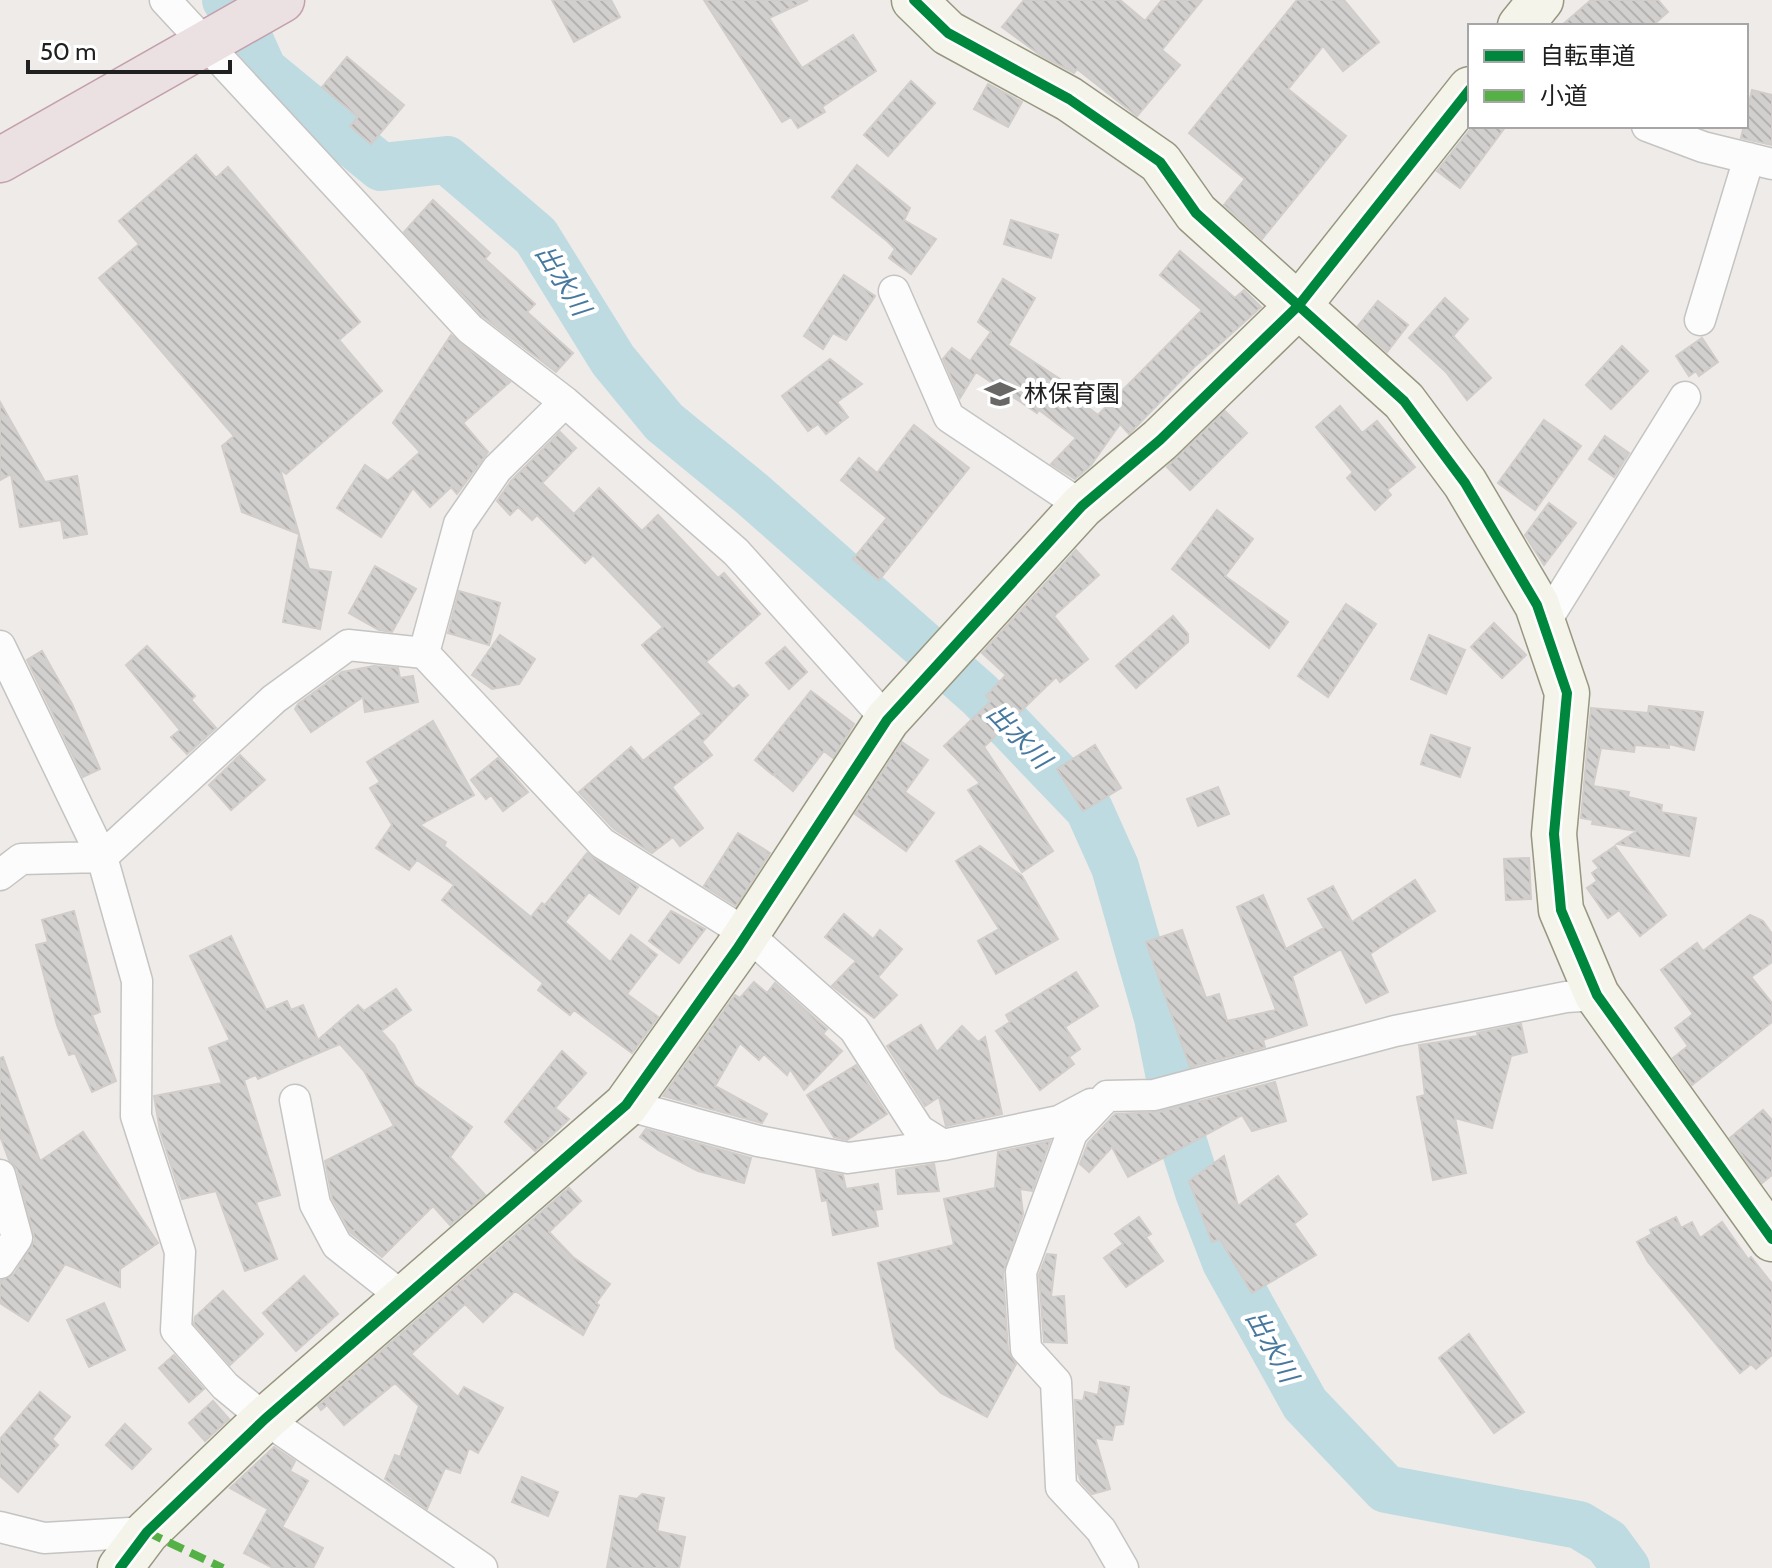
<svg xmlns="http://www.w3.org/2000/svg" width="1772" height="1568" font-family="Cabin,'Noto Sans JP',sans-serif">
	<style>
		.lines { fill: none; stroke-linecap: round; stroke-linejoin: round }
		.river { stroke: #bddbe0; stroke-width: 48 }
		.building { fill: url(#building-back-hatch); stroke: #d1cdca; stroke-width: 2 }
		.street-casing { stroke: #c5c4c3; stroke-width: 33 }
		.secondary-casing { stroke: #979780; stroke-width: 47 }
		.highway-casing { stroke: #c3a0ac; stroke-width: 47 }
		.street { stroke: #fcfcfc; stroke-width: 30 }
		.secondary { stroke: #f4f4eb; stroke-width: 44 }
		.highway { stroke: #ebe0e2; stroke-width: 44 }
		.quiet { stroke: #55b145; stroke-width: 8; stroke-dasharray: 16 8; stroke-linecap: butt }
		.cycleway-casing { stroke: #fff; stroke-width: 15 }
		.cycleway { stroke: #00873e; stroke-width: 10 }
		.labels { text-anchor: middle; stroke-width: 8; stroke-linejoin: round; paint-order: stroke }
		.poi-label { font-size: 24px; fill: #202020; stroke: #fff; text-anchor: start }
		.water-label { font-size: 26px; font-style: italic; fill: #47789e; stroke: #fff }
	</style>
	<defs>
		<pattern id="building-back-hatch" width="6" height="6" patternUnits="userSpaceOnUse" patternTransform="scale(2)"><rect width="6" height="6" fill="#d2d0ce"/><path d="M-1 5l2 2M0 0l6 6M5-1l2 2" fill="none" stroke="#b4b2b1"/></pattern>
	</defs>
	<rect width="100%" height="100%" fill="#eeebe8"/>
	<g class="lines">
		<path class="river" d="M226,0l8,6 29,64 118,97 66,-7 89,76 77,124 51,62 88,72 228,201 109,114 26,58 43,151 25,124 16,50 27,70 79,142 81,85 193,36 28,17 19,26"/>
	</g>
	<path class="building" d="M552,0h59l9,17 -46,25z
		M704,0h104l-39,18 33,50 51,-33 23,36 -54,36 3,5 -27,16 -7,-11 -9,5z
		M1024,0h96l25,21 17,-21h40l-40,50 18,15 -43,51 -60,-47 -3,4 -34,-18 -38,-28z
		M1297,0h47l35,42 -36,29 -20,-25 -35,43 58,47 -84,103 -38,-34 21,-26 -56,-46z
		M1591,0h67l10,12 -16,14h-91z
		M347,57l57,48 -33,39 -21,-18 8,-9 -36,-30z
		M911,81l24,22 -47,53 -24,-21z
		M988,84l34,18 -14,25 -34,-18z
		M1752,90l20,5v50l-31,-7z
		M1473,126h33l-46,62 -23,-17z
		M196,155l20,23 12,-11 132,155 -21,18 43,51 -96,83 -6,-5 19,65 -57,-22 -20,-66 12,-10 -135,-158 40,-34 -20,-23z
		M857,165l53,43 -6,12 32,19 -25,35 -22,-16 6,-9 -8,-8 -55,-44z
		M433,200l57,53 -5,6 50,45 -8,8 46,41 -17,19 -74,-56 -78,-84z
		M1011,220l47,15 -7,23 -47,-14z
		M1180,251l55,47 9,-8 17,17 -69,62 -63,65 -9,-10 -29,41 -16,14 -24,-15 25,-26 -37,-28 -2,3 -61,-41 -16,26 -17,-39 9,-11 18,13 21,-29 -13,-10 25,-43 32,19 -27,47 52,34 -3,5 41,31 104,-105 -42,-35z
		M844,275l31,21 -29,44 -13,-7 -10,16 -19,-13z
		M1445,298l23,21 -15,17 38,42 -24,22 -21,-28 -37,-34z
		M1378,301l30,24 -21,27 -29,-26z
		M451,335l59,47 -47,41 25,29 -31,42 -6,-7 -21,20 -17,-19 -32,49 -44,-29 28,-43 23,16 32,-29 -27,-29z
		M1702,338l16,24 -19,14 -3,-5 -7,5 -13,-20z
		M1622,346l26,25 -37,38 -25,-24z
		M830,359l32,25 -25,18 11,15 -22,17 -8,-10 -10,7 -26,-35z
		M0,402l45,80 32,-6 10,58 -23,4 -3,-18 -41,7 -9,-53 -11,6z
		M1340,406l22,27 15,-12 38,46 -28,23 4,5 -16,15 -28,-32 6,-6 -37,-45z
		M1225,411l22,22 -57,57 -23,-23z
		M1544,420l37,26 -46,64 -37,-27z
		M914,425l55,43 -90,112 -26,-21 34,-41 -46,-38 18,-22 18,15z
		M560,432l16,16 -34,35 32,31 25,-26 43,43 16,-16 60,63 6,-5 36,41 -54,48 27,27 6,-4 9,10 -46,47 10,13 -40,32 31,41 -23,18 -7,-9 -21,16 -38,-24 -35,-37 52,-45 12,14 59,-47 -60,-69 21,-18 -70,-72 -8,8 -48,-48 -5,5 -14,-13 -8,8 -13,-14 14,-20z
		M1605,436l24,17 -15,24 -25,-18z
		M1549,503l27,20 -32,42 -19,-30z
		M1217,510l36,29 -28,37 63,46 -19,26 -97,-79z
		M299,535l10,34 22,3 -11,57 -37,-7z
		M1076,550l23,25 -45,41 34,43 -28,23 -4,-5 -72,70 69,104 -31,21 -54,-82 12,-7 -36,-37 47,-45 -5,-5 20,-21 -24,-22z
		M375,566l41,23 -24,43 -13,-2 -30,-17z
		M459,591l41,12 -11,42 -41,-12z
		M1346,604l30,20 -48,73 -30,-21z
		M1173,616l15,18v8l-52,46 -20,-22z
		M1494,623l32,32 -24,23 -31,-31z
		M500,635l35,24 -16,25 -27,5 -20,-14z
		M1429,635l36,15 -19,44 -35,-15z
		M147,646l48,50 -4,4 25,28 -29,26 -16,-17 9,-7 -54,-65z
		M785,647l22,25 -18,17 -23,-26z
		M42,651l30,53 28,65 -17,8 -56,-117z
		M374,666l24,2 2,10 13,-2 5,26 -53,10 -2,-15 -52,35 -16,-23 3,-5 44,-32z
		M811,691l43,33 -21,34 -9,-7 -31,40 -18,-15 3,-5 -5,4 -18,-15z
		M1649,706l54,6 -9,38 -25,-6v4l-34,-3 -1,7 -33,-4 -8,38 36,6 -1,5 34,8 -1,7 35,6 -7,38 -72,-12 20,-13 -45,-7 1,-4 -12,-2 10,-110 57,5z
		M433,721l41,74 -54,30 26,17 -2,4 87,71 11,-14 3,2 42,-52 51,34 -19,27 -30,-22 -24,30 45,40 21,-27 26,20 -30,39 31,23 -26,36 -58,-43 -4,5 -32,-25 5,-7 -101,-83 12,-15 -37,-25 -8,10 -33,-22 16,-23 -22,-37 10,-6 -13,-20z
		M1431,735l39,13 -10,29 -39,-13z
		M902,742l26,18 -23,32 29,21 -28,38 -51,-37z
		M1095,745l26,43 -38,23 -26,-42z
		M240,755l25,25 -34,30 -22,-25z
		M498,758l30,34 -25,19 -12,-16 -5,4 -15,-19z
		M1218,787l11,27 -31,12 -11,-27z
		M738,833l32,20 -34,53 -32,-20z
		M980,846l42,30 36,63 -62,35 -18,-33 21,-12 -43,-68z
		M1615,846l51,69 -26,21 -21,-26 -11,8 -21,-30 10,-7 -5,-8 7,-5 -6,-7z
		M1529,858l2,41 -25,1 -2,-41z
		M1415,880l20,31 -65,43 18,38 -22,11 -25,-54 -49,27 15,49 -44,15 2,7 -75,20 -44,-125 36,-12 24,68 13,-4 8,27 49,-11 -39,-103 26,-12 23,54 38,-21 -16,-29 25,-13 19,36z
		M74,911l26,101 -8,3 24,66 -24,11 -17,-39 -6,2 -12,-30 -21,-80 12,-3 -6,-22z
		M671,911l34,18 -26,34 -30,-22z
		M844,914l29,25 7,-9 22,19 -24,28 19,18 -23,23 -42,-32 24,-25 -31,-24z
		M1750,915l13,6 9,13v28l-21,15 21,26v19l-80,63 -19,-27 15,-12 -13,-18 18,-14 -32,-44 36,-27 6,8z
		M231,936l35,74 21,-9 4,9 12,-5 15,35 40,-35 6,6 32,-22 15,21 -30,21 13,14 21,40 57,42 -22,30 35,38 -35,30 -17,-19 -51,51 -31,-24 4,-3 -5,2 -18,-34 -7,-37 69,-35 -30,-55 -24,-27 -82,35 -2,-4 -12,5 36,115 -24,7 21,57 -32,12 -29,-80 -34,8 -22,-68 -6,-35 68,-13 -13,-35 21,-8 -40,-84z
		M1076,972l22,34 -33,21 15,22 -11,8 5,7 -34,26 -44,-59 14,-9 -4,-7z
		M754,982l13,11 8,-10 52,46 -4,5 19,17 -38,39 -14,-21 -3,6 -23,-21 -5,6 -19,-17 -25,43 52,28 -5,9 -99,-27 72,-101 5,3z
		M1521,1024l6,28 -16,4 -19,72 -37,-10 11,55 -33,7 -16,-83 8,-2 -6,-50 59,-9 -1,-3z
		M921,1025l16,27 25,-26 16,16 7,-5 17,77 -56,12 -7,-29 -14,9 -38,-60z
		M562,1051l24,22 -31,35 14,11 -34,32 -30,-29z
		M3,1057l37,104 43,-29 75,111 -38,26v18l-55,-23 -37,57 -28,-18v-22l15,-8 20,-33 -18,-70 -8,-10 -9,-24v-78z
		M856,1065l31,49 -40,26 -13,-3 -27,-42z
		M1275,1082l11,39 -34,10 -10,-16 -114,62 -16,-30 -23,25 -9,-8 8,-21 27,-29 44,-2z
		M1763,1110l9,10v55l-10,8 -32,-45z
		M646,1129l105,29 -7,25 -46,-12 -40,-21 -18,-13z
		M1050,1141l-18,50 -12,-2 3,25 -20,59 5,77 8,14 -29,53 -46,-24 -45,-45 -18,-85 76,-18 -10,-46 51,-11 3,-36z
		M1224,1156l14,50 40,-30 29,38 -13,10 22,31 -64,38 -32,-54 -8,3 -23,-61z
		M934,1164l5,27 -41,3 -2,-24z
		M816,1170l27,5 3,14 32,-5 4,25 -7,1 3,16 -45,9 -6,-35 -5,1z
		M569,1188l12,13 -32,31 24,25 37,27 -14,19 3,2 -16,30 -68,-44 -32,31 -18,-18 -54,50 47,43 6,-10 39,21 -25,45 -9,-5 -9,25 -15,-5 -18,41 -42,-30 10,-24 5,2 19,-51 -24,-23 -51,42 -17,-20 -6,5 -3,-4z
		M1139,1217l12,17 -5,3 17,24 -37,26 -22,-29 19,-14 -8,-10z
		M1676,1217l5,11 11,-6 8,16 22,-16 26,37 3,-2 21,27v71l-16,14 -5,-5 -11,9 -92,-111 -11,-20 15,-8 -2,-4z
		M1047,1254l9,1 -5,42 13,-1 3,47 -23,-1 -5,-67z
		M304,1276l34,38 -42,37 -33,-38z
		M223,1291l40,43 -33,31 -36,-41 1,-7z
		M104,1303l21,47 -36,17 -22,-47z
		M1469,1334l55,78 -30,21 -55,-75z
		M174,1355l30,34 -15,13 -30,-34z
		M1100,1382l29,5 -6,37 -8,1 -3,15 -17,-2 15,51 -18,5 -11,-12 -3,-9 -3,-73 8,1 2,-9 13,3z
		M40,1392l30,25 -18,22 6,6 -40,47 -18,-16v-37z
		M213,1401l16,18 -24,22 -16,-18z
		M125,1424l26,25 -19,20 -26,-24z
		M274,1447l21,14 -5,10 18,10 -26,46 41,21 -10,20h-40l-29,-15 24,-44 -38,-21z
		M522,1477l36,15 -10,24 -36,-14z
		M642,1494l22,4 -7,33 28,6 -6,31h-72l13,-72 17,3z"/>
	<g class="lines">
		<g class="street-casing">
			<path id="street" d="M165,0l305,329 95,73 171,150 151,168
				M1647,126l56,21 69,17
				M894,291l55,126 133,89
				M1700,320l49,-162
				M1544,624l141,-227
				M0,646l102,211 35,124 -1,135 44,136 -4,78 49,56 40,33 217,149
				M424,653l178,190 145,91 107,95 65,101 24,15
				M0,875l21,-16 81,-2 172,-158 74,-54 76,8 35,-129 38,-55 68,-67
				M295,1100l20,104 22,41 67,53
				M626,1105l132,36 90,17 95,-13 116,-24 32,-17
				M0,1175l17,63 -17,25
				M0,1527l44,11 103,-6
				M1123,1568l-22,-38 -40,-43 -5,-105 -30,-33 -5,-77 51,-139 35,-37 47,-1 241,-64 171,-34 31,-2"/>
		</g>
		<g class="secondary-casing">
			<path id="secondary" d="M914,0l34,33 121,66 91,63 36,51 208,188 61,82 72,122 30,88 -13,141 7,76 36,85 175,244
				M1520,26l21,-26
				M120,1568l27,-36 118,-113 361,-314 111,-156 150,-229 195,-214 78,-66 139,-135 171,-216"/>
		</g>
		<g class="highway-casing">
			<path id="highway" d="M0,160l282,-160"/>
		</g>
		<use href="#street" class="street"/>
		<use href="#secondary" class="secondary"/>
		<use href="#highway" class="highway"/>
		<path class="quiet" d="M147,1532l76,36"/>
		<g class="cycleway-casing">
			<path id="cycleway" d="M914,0l34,33 121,66 91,63 36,51 208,188 61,82 72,122 30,88 -13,141 7,76 36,85 175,244
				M120,1568l27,-36 118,-113 361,-314 111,-156 150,-229 195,-214 78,-66 139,-135 171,-216"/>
		</g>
		<use href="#cycleway" class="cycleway"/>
	</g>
	<defs>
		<g id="school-bare" transform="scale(2.4)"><path d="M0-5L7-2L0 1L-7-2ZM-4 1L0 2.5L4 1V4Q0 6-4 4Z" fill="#686766" stroke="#fff" stroke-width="2.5" paint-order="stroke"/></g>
	</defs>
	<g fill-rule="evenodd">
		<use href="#school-bare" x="1000" y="394"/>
	</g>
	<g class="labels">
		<g class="poi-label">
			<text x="1024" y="402">林保育園</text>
		</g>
		<g class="water-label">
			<text transform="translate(563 280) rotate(58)" y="9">出水川</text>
			<text transform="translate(1019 736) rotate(46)" y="9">出水川</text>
			<text transform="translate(1272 1346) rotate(61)" y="9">出水川</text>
		</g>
	</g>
	<rect x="1468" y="24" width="280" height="104" fill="#ffffff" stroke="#a6a6a6" stroke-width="2"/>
	<rect x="1484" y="50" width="40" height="12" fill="#00873e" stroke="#a6a6a6" stroke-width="2"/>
	<text x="1540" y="64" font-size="24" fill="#202020">自転車道</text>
	<rect x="1484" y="90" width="40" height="12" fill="#55b145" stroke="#a6a6a6" stroke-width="2"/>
	<text x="1540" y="104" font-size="24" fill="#202020">小道</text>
	<path d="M28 60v12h202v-12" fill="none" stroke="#202020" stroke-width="4"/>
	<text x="40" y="60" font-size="24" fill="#202020" stroke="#ffffff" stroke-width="6" paint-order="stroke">50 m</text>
</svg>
